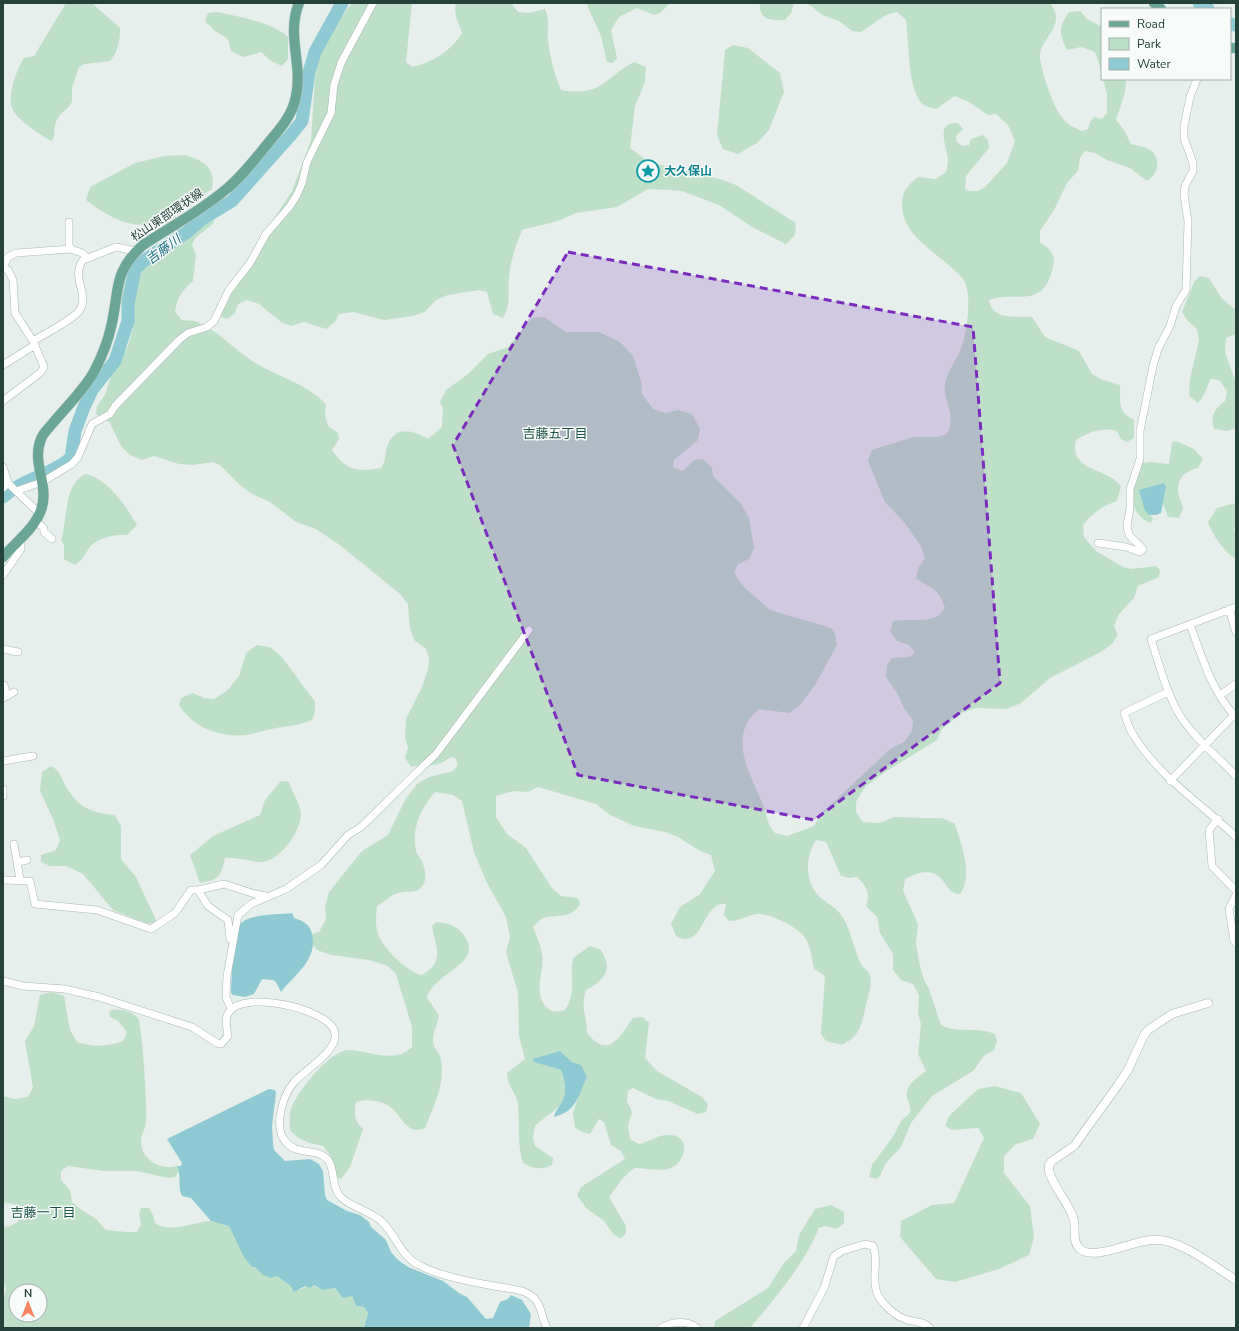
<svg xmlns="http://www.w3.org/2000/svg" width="1239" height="1331" font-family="'Nunito Sans','Noto Sans JP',sans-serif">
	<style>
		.green { fill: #bfe0c8; fill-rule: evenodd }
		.water { fill: #8ec9d4 }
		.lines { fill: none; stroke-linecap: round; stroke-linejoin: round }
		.river { stroke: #8ec9d4; stroke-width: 13 }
		.minor-casing { stroke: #a8b8b2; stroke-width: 8 }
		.tertiary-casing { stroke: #a8b8b2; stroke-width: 9 }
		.primary-casing { stroke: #c2cac8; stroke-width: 11 }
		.minor { stroke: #fff; stroke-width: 7 }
		.tertiary { stroke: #fff; stroke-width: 8 }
		.primary { stroke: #6aa596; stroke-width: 10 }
		.marked { fill: #7b2cbf; fill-opacity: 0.2; stroke: #7b2cbf; stroke-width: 3; stroke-dasharray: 8 5; stroke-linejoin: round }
		.labels { text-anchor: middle; stroke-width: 3; stroke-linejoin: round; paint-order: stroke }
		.culture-label { font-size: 12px; font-weight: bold; fill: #0d838f; stroke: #f7fbf9; text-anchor: start }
		.street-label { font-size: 12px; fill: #24423a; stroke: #f7fbf9 }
		.water-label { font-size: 13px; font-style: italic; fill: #1c6f80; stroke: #f7fbf9 }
		.neighbourhood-label { font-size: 13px; fill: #1f5548; stroke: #f7fbf9 }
	</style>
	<rect width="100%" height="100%" fill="#e6efeb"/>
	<path class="green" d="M66,3h26l28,25c0,13 -2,24 -10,33l-25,3 -6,3 -7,21v14c-4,8 -13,11 -16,20 -3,7 0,12 -4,19 -11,-5 -36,-22 -40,-33 -5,-14 5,-39 12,-50l10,-2z
		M352,3h60l-6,59 6,5c21,-5 38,-15 50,-34 -3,-12 -9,-17 -6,-30h55l7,9 11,1 16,-4c5,11 2,20 3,31 2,18 6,33 13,50 42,7 41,-11 73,-28l12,5 -1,15 -10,24 -5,42 19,14 74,18 13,5 60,38 -1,12 -9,9 -34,-17 -33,-22 -37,-14 -12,-1 -22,-1 -31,18 -41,6 -18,8 -36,9c-6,16 -12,31 -13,48 -2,18 3,23 -6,40l-10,-4 -6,-22 -8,-2 -31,5 -12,5 -11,12 -13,4 -28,4 -31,-8 -14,2 -4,8 -9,7 -22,-7 -13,4 -10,-4 -22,-18 -12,-4 -9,4 -3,9 -8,6 -6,-2 -4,-11 75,-115 19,-51 4,-61 4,-25 17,-29z
		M586,3h84l-10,10 -6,2 -17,-7 -18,9 -8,13 6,28 -4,5 -6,-1 -6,-26z
		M760,3h34l-3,10 -6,7c-13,1 -27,0 -25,-17z
		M803,3h247c17,22 -8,34 -10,51 -1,12 13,51 20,61 6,8 13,13 22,16l6,-2 2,-7 4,-5 8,2 5,-6v-19l-4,-15h23l-1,13 -9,28 8,10 7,14c6,2 14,2 19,6 12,8 8,25 -3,31l-17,-13 -23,-8 -12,-7 -10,-2 -5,7 -2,13 -11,12 -13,27 -14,21v11c10,7 16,12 13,25 -10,44 -36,23 -64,33 3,21 28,16 43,17l13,20 34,14 13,23 11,6 17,5c1,17 -4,26 14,35v18l-7,4 -6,-3 -4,-8c-16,-4 -27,1 -41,9 -6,27 18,27 36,38 3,2 6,5 9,8l-4,15c-15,5 -24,12 -34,24l1,12 12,14 27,16 9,2 24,-3 4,4 -1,7 -21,9 -4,12 -15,16 -5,12 4,9 -6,9 -11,8 -51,26 -29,25 -14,6 -32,-1 -13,5 -20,16 -5,11 -52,32 -20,15 -9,15v10l7,10 17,1 14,-6 28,1h20l13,6c6,21 19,50 5,70 -18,2 -13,-37 -55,-15l-2,12 15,33 -2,20 4,22 4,14 5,9 12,36c17,9 36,1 54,9l2,7 -3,9 -10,6 -11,15 -41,25 -21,27 -10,24 -15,16 -6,13 -4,3 -7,-2 3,-12 22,-30 7,-14 9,-8c1,-6 -1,-9 -3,-15 -3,-12 11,-21 19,-27l-8,-17 3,-30 -3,-10 1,-19 -6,-11 -12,-4 -8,-10v-16l-13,-21 -3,-16 -11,-11c5,-13 0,-20 -9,-29l-8,1 -8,-2 -15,-34 -10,-2c-10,16 -12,38 1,54 6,7 15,11 21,17 13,15 15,37 23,53 2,4 6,6 8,9 5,11 -2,26 -4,36 -4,19 -6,27 -23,36l-16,-4 -5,-7 4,-58 -11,-7c-2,-10 -3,-21 -8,-30 -6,-11 -36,-26 -48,-25 -11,1 -18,7 -29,7l-5,-6 2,-11c-21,-3 -22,36 -41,35 -3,0 -7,-2 -9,-3l-5,-12 9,-17 20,-13 15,-23 -4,-16 -11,-4 -22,-14 -13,-5 -31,-6 -24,-11 -14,-11 -58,-17 -10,5 -15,-1 -17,5v21l11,17 19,14 26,40 9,8 17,2 2,6c-10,16 -22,10 -37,14 -4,2 -7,6 -10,9 3,8 8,18 9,27 3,17 -9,36 3,52 7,7 11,6 20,4 12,-18 4,-32 8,-52l17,-12 10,3c14,20 5,31 -14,41 -6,19 1,25 1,43 22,27 32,4 46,-15l10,-1 6,6 -4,35 12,13 45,26 6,7 -2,8 -8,2 -30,-13 -12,-2 -23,-11 -5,3 -1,10 5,11 -4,14 2,13 9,5c12,-3 19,-10 32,-9 20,2 15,26 0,33 -9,4 -26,0 -37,0l-11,10 -14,19 17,29v7l-5,6 -8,-5 -9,-13 -18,-13 -9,-13 4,-8 44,-28 -4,-8 -10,-6 -7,-23 -5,-3 -9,15 -8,-2 -7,-4 -2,-15 6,-18 2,-30 -9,-3 -12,-11 -25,11 26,8c12,36 -4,36 -26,56l-2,12 2,8 18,12 -1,7c-11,5 -18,4 -29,-2 -6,-19 -3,-38 -5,-59 -1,-10 -10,-16 -11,-31l18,-14 -6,-23 -1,-43 -12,-41 4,-15 -4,-20 -20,-36 -12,-29 -12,-51 -9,-6 -18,-3c-14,17 -24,36 -19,59 1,4 4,6 6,10 3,7 5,18 1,24 -6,10 -16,5 -25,8 -7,2 -14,9 -21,13 -1,9 -2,19 1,28 5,14 29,38 44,41 24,-14 13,-29 10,-49l4,-4c11,1 20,3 27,12 24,30 -31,38 -36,64l12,17c-1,9 -6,17 -6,24 0,10 4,10 7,17 7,25 -6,49 -15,72 -3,1 -7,2 -9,2 -17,-3 -16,-26 -41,-29 -7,-1 -12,-1 -19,1 -2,11 -2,19 7,27l-13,38 -9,12 -3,-1 -8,-23 -7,-9 -14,-3 -12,-6 -7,-7c0,-6 -1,-15 1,-21 6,-17 38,-58 57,-59 22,0 45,15 64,-3v-20l-16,-53 -8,-8 -19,-6 -38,-5 -14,-5 -4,-5 -1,-11 7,-2 7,-13 -1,-12 4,-15 33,-41 26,-16 17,-35 12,-16 12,-7 24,-6 5,-6 -2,-6 -5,-2c-18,13 -22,6 -40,10l-6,-9 3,-11 -3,-9 1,-19 16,-32 6,-18 1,-11 -3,-9 -12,-9 -4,-12 -2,-24 -8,-10 -59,-48 -25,-17 -20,-7 -26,-20 -18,-8 -12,-9 -19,-19 -8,-4 -20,3 -14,-1 -25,-8 -12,4 -12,-5 -9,-9 -11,-23 -14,-9 1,-8 8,-11 8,-25 15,-24 5,-18 -1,-11 -9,-5 -2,-15 3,-15 5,-10 15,-13 20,-14 36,-31 12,-3 3,2 -2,11 -17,13 -4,8 4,9 -3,27c-11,10 -16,16 -18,31l7,8c5,1 11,0 15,2 21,8 41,31 60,42 24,14 48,19 69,40l-1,11 3,11 10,7 1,6 -7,11c15,21 24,22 49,18 6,-10 3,-11 6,-21 7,-22 26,-17 41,-8l14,-12 1,-19 -3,-6 6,-12 22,-16 20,-20 20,-7 24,-29 12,-1 22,15h33l21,10 13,14 8,25 1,13 11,15 13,4 12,-3 14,4 8,15 -2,11 -24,20 -1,7 10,4 11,-11 9,-1 9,9 1,8 28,28 8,14 5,30 -5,11 -11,5 -4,9 10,14 26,23 61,18 4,6 2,11 -22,40 -15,20 -11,8 -30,-4c-4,4 -10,9 -12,14 -14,28 8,59 17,85 4,11 3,16 11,25l12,3 27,-10 7,-12 68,-64 15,-8 8,-11 1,-11 -8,-10 -8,-17 -11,-16 1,-12 5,-7 18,-1 5,-5 -6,-7 -12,-4 -7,-9 3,-11c12,-2 33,1 43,-4 4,-1 6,-6 9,-9 -6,-20 -14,-19 -29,-30l3,-11 6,-9 -4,-12 -17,-24 -19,-20 -17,-41 4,-11 41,-13h25l9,-3c10,-22 -4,-30 -2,-50 2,-13 12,-24 16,-36 6,-15 10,-48 5,-63 -2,-7 -8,-12 -13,-16 -20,-19 -51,-34 -51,-65 0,-13 6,-19 16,-27l18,2 10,-7c1,-4 2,-9 2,-13 -1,-11 -12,-34 5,-36 5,-1 7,2 10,6l-7,7 1,6 5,4 7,-1 2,-6 12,-4 5,5 1,8 -23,28 -1,13 4,2h9l7,-4 22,-24 8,-22 -7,-16 -12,-11 -8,1 -19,-13 -14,-6 -19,13c-4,-1 -9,-2 -12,-4 -17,-11 -15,-67 -18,-85l-9,-8 -11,3 -25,17 -9,-1 -13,-10 -17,-6 -12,-10z
		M1080,11l7,8 15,8v46l-7,-21 -14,-5 -14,3c-8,-17 -9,-22 2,-38z
		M218,12c21,5 55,10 70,25v22l-6,7 -11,-5 -10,-9 -18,5 -12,-6 -3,-12 -13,-8 -10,-10 3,-8z
		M733,45l15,3 32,25 4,19 -15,38 -12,13 -19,11 -15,-5 -6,-14 8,-85z
		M185,155c19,6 31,12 27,34 -14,9 -52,36 -68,36 -22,0 -41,-12 -58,-25l4,-13 45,-24 30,-7z
		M1200,276l9,2 13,21 14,11v24l-10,4 -1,14 11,31v45l-9,3 -13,-2c-4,-13 0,-20 11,-28l2,-10 -8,-11 -8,-1c-5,8 -6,18 -13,24l-9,-7 1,-17 9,-39 -2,-11 -9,-8 -6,-9 12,-30z
		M1176,441l18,8 9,10 -5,9c-14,3 -23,12 -19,28 1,4 4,9 4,12 -1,3 -3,7 -4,10l-11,-1 -6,-16 3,-8 -20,18 8,7 -2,5c-13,-4 -21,-18 -19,-33 1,-9 7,-19 10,-27l8,-1 19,2 3,-22z
		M86,474c23,6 40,32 51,51l-10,10c-11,-1 -31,3 -38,13 -5,7 -6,12 -14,17l-11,-6v-14l-3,-5c7,-20 2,-57 25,-66z
		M1236,503v23l-2,3 2,13v17c-12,-7 -24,-25 -28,-37l9,-14z
		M257,645c4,1 8,1 12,2 13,5 35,42 46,54v11l-3,8c-12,5 -23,6 -36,8 -10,2 -20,5 -30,7 -26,3 -54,-8 -67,-30l2,-7 12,-5 11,5 10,1 13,-8 12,-15 7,-23z
		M51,766c10,5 10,13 16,22 12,20 25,25 48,27l6,11v33l15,18 20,43 -1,3h-9l-33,-13 -30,-36 -17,-8h-16l-9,-4v-7l15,-5 4,-10 -7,-21 -13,-28 2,-19z
		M281,781l8,1c3,10 11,21 12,32 0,17 -21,47 -39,48 -12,0 -24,-5 -37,-4 -4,19 -7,22 -25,25l-10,-28 23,-19 47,-21 5,-15z
		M51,992l13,4 6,34 7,12c17,5 31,5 46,-1l4,-9 -9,-11 -8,-4 -1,-6c9,-3 22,-1 29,7 4,5 10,92 8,104 -1,10 -7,13 -4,26 3,14 22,22 35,18l2,5 -4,6 -7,1 -31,-7h-33l-36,-5 -7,5v9l9,10 2,12 7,6 17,11 10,11 20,2h11l4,-8 -2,-10 2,-6h8l4,7 2,8c14,11 39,-1 55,-2 6,0 13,3 19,5l16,31 7,10h3l8,8 14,1 14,10 9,4c8,-6 15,-6 23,0l12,-2 5,4 12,4 4,10 8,1 4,6 -4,15h-361v-27l3,-12 -3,-10v-53l5,1 10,-5 4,-16 -19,-4v-106l11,3 14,-2 5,-9 -8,-47 9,-15 6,-31zM16,1291h24v24h-24z
		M995,1086l26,7 19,31 -7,15 -17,5 -12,12v17l26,33 4,32 -5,17 -30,14 -44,13 -19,-3 -36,-42 1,-16 31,-16 22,-2 30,-65 -6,-10 -26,2 -7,-4 4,-10 29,-27z
		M831,1205l13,7v11l-7,6 -12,-3 -6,2c-16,38 -43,69 -69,100h-36l1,-7 53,-33 16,-25 12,-12 3,-16 16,-26z"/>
	<path class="water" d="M1164,483l2,4 -5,26 -5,2h-7l-4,-4 -6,-21z
		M292,913l2,5c9,3 16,6 18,16 6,26 -17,40 -31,58l-5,-10 -3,-2 -11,-1 -8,15 -9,3 -12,-2 -2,-2 1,-29 7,-38c7,-13 39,-11 53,-13z
		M560,1051l12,11 9,3 6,12c-9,19 -10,34 -33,40 1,-5 3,-7 6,-12 8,-10 5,-24 1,-35l-27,-8 -1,-3z
		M269,1089l6,1 1,3 -4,33 1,17 1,7 11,11 25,-2 9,5 4,7 2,24 2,5 20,11 13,4 9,7 2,5 15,13 5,12 6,7 11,8 35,14 16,12 8,4 19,22 7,-1 7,-16 8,-3 3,-4 11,5 9,14 -2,14h-165l4,-15 -4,-6 -8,-1 -4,-10 -9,2 -8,-10 -12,2 -9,-5 -4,3 -5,-2 -11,6 -3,-6 -14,-10 -6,2 -8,-3 -8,-8h-3l-8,-10 -15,-31 -18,-5 -20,-23 -9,-2c-5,-10 0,-20 -5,-30h4l1,-3 -15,-24z"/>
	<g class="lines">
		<path class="river" d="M1199,3l9,6
			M1230,24l6,1
			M3,497c21,-19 47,-21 68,-39l4,-27 9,-24 8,-17 23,-29 13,-40v-17l7,-35 10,-9 42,-28 15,-13 30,-18 58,-65 12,-15 7,-49 6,-20 27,-49"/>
		<g class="minor-casing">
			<path id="minor" d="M69,222v23l2,4
				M3,267l5,-10 8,-4 55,-4 11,4 5,5
				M3,268l5,2 5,10 2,33 18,28 11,26 -4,6 -37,28
				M33,341c11,-7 43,-22 48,-33 7,-15 -10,-32 2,-48l33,-13 20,4
				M3,365l32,-20
				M3,467l5,16
				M3,488l5,-5 8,8 26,-9 30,-18 6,-7 14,-33 18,-10 5,-8 64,-66 9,-7 19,-6 7,-6 15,-31 21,-27 16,-29 24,-28 7,-11 5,-12 5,-21 24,-49 3,-28 7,-22 32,-60
				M16,491l24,23
				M35,521l9,7v4l8,7
				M1098,543l28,4 14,5 3,-3 -14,-14 -2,-9 3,-18v-19l10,-30v-28l13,-65 5,-17 12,-23 6,-20 10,-16 2,-68 -4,-28 1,-8 8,-15v-8l-9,-25v-12l6,-29 7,-18
				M3,575l18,-26v-12
				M1236,607l-85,32c8,25 15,52 28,75 15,24 38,42 57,62
				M1229,609l7,23
				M1190,625c12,31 22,68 46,92
				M3,649l15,3
				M4,685l3,11
				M1168,692l-44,21c3,8 5,16 10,23 26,42 67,67 102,101
				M1220,695l16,-11
				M3,698l11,-6
				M3,761l30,-5
				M1170,781l64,-66
				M3,789v7
				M1218,819l-9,11 3,36 24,25
				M14,844l6,36
				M18,862l9,-2
				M3,880l27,1 5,23 62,6 54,19 24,-16 16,-23h7l10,16 20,14 2,19
				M198,890l26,-6 31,10 11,2
				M1236,895l-7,14 5,32 2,2
				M3,981l20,5 42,3 34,8 93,30 25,16 4,1 7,-8c-1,-8 -4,-17 1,-24 14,-22 96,-4 105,18 8,19 -28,39 -39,51 -9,10 -13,22 -15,35 -1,9 -1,19 6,26 11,14 31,5 42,18 7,9 3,23 11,35 8,11 30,15 42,26 15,13 19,35 38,44 20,11 53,17 75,21 14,3 31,2 41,13 7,8 7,20 12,29
				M231,1009l-5,-12 1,-21 11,-61 13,-11 35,-15 35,-24 27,-30 13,-8 56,-55 19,-18 93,-124
				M661,1328c11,-7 25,-8 36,0
				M803,1328l21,-40 10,-32 8,-5 23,-7 8,2c6,15 -1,29 3,44 3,12 19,26 31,30 8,2 17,1 23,8"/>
		</g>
		<g class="tertiary-casing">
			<path id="tertiary" d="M1208,1003l-36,11 -24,16 -4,5 -16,35 -10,15 -44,61 -22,15 -3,4v6c5,17 18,30 24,46 4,10 -2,24 7,32 13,12 54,-8 71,-9 28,-3 62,26 85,40"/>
		</g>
		<g class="primary-casing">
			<path id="primary" d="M1154,3l7,6
				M1230,48h6
				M3,557c12,-14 32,-29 38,-47 9,-24 -10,-47 0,-71 2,-6 7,-10 11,-15 13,-16 34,-36 43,-54 7,-14 13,-29 16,-43 9,-37 1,-54 32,-82 27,-18 56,-33 81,-54 17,-13 31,-32 45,-49 12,-14 24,-28 27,-46 7,-32 -10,-61 3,-93"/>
		</g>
		<use href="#minor" class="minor"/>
		<use href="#tertiary" class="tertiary"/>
		<use href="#primary" class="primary"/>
	</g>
	<path class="marked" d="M568,252l405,75 27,356 -186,137 -236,-45 -125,-330z"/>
	<defs>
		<g id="sight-ring" transform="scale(1.15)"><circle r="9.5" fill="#f7fbf9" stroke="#0f9aa8" stroke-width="1.5"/><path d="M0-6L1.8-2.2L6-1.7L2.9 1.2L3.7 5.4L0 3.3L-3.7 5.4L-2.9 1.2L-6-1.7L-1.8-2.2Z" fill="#0f9aa8"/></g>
	</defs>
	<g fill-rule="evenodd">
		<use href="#sight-ring" x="648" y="171"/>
	</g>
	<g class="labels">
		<g class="culture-label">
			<text x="664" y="175">大久保山</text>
		</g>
		<g class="street-label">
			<text transform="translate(167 215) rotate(-34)" y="4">松山東部環状線</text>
		</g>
		<g class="water-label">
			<text transform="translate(163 249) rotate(-37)" y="5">吉藤川</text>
		</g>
		<g class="neighbourhood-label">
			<text x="555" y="438">吉藤五丁目</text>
			<text x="43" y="1217">吉藤一丁目</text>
		</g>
	</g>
	<rect width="1239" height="1331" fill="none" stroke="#24423a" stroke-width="8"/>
	<rect x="1101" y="8" width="130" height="72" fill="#f7fbf9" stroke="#a3b1ad"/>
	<rect x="1109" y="21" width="20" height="6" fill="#6aa596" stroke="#a3b1ad"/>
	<text x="1137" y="28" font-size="12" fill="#24423a">Road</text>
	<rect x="1109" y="38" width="20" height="12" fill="#bfe0c8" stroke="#a3b1ad"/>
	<text x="1137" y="48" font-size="12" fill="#24423a">Park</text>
	<rect x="1109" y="58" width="20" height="12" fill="#8ec9d4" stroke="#a3b1ad"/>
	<text x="1137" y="68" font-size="12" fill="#24423a">Water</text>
	<g transform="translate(28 1303)"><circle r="19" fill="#f7fbf9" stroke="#a3b1ad"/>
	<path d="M0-3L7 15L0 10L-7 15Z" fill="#f4845f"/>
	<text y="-6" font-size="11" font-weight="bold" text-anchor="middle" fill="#24423a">N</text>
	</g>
</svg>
